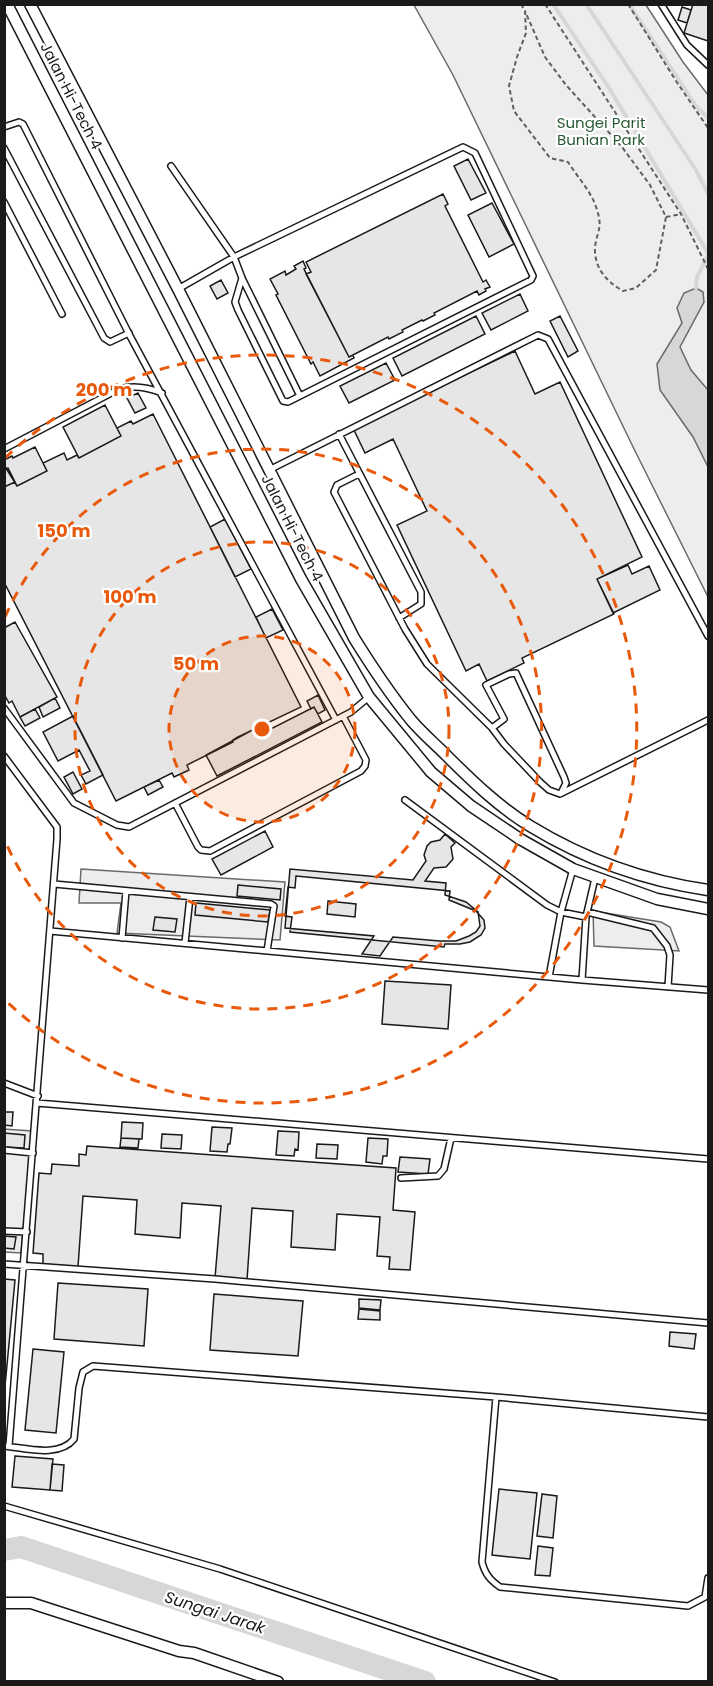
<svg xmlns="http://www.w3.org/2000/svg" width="713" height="1686" font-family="Poppins,sans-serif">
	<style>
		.built { fill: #ededed; stroke: #6a6a6a; stroke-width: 1.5 }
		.water { fill: #d7d7d7; stroke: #6a6a6a; stroke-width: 1.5 }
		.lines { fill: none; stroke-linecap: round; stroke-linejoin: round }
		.stream { stroke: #d7d7d7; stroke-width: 4 }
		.river { stroke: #d7d7d7; stroke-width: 22 }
		.building { fill: #e6e6e6; stroke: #1a1a1a; stroke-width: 1.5; fill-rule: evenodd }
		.lane-casing { stroke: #1a1a1a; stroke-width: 8 }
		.street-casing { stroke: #1a1a1a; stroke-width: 13 }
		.path { stroke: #5f5f5f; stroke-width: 2; stroke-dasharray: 4.5 3; stroke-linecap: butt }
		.lane { stroke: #fff; stroke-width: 5 }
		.street { stroke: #fff; stroke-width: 10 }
		.ring { fill: none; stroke: #e8590c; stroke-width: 3; stroke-dasharray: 10 8 }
		.labels { text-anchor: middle; stroke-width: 4.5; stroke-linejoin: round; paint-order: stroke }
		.street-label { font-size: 15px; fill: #1a1a1a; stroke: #fff }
		.park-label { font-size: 15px; fill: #2b5a34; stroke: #fff }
		.water-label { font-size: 16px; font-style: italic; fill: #1a1a1a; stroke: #fff }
		.centre { fill: #e8590c; stroke: #fff; stroke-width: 3 }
		.ring-label { font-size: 18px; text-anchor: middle; font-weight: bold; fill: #e8590c; stroke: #fff; stroke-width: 4.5; stroke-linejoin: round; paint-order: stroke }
	</style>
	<rect width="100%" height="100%" fill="#fff"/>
	<path class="built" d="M414,5h232l37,57 25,33v502l-73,-146 -182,-376z
		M81,869l204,13 -5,58 -163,-7 4,-30h-42z
		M593,911l68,11 9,5 9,24 -85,-5z
		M4,1129l28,2 -11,122 -16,-1z"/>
	<path class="water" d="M696,288l7,4 1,10 -24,45 11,23 17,20v77l-15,-30 -33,-47 -3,-26 25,-41 -5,-15 7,-15z"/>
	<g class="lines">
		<path class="stream" d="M553,4l56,84 99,165
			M586,4l110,166 12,24
			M629,4l67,102 12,12
			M696,288l1,-11 11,-22"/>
		<path class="river" d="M4,1550l17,-3 404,135"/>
	</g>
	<path class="building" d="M693,4h15v37l-24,-8z
		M682,7l9,3 -4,13 -9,-3z
		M468,159l18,34 -15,7 -17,-34z
		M443,194l5,10 -3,2 38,76 3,-2 4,7 -5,2 1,2 -7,4 -2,-4 -43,22 1,2 -12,6 -1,-1 -20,10 1,2 -14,7 -1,-2 -39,20 -43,-83 5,-2 -5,-10z
		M492,203l22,41 -25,13 -21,-42z
		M303,261l3,7 -2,1 45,88 4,-2 1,3 -34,18 -7,-14 -2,2 -35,-69 2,-1 -8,-15 15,-8 1,4 10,-6 -2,-3z
		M221,280l7,13 -11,6 -7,-13z
		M520,294l8,17 -37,19 -9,-17z
		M476,316l9,18 -83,42 -9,-18z
		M560,316l18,35 -10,6 -18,-36z
		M515,351l20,43 25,-12 82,175 -45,22 17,35 -92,44 2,5 -37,18 -8,-17 -13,7 -69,-146 30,-14 -34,-72 -28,14 -12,-25z
		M386,363l9,17 -46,23 -9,-17z
		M138,393l8,15 -11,5 -8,-15z
		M105,405l16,31 -42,22 -16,-31z
		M153,414l148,293 -63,30 -5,3v2l-46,23 2,5 -15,7 -2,-4 -56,28 -112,-219v-95l11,-5 2,4 30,-15 -4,-8 21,-10 3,7 10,-5 2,3 42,-22 -4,-8 14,-7 2,3z
		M35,447l12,24 -30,15 -13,-21v-5l8,-4 1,2z
		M8,468l7,14 -11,5v-17z
		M225,519l26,50 -16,8 -25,-50z
		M628,565l4,9 17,-8 11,24 -47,23 -16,-34z
		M272,609l11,21 -17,8 -10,-21z
		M15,622l42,75 -37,20 -8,-16 -3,2 -5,-9v-66z
		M318,695l7,15 -7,4 -4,-7 -3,2 -4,-8z
		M55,698l5,10 -17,9 -4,-10z
		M314,707l8,15 -105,54 -11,-21 52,-28 3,7z
		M35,709l5,9 -15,8 -5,-9z
		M73,716l30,59 -17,9 -5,-9 9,-4 -11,-21 -21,11 -15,-29z
		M73,772l9,17 -9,5 -9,-17z
		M159,780l4,7 -15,8 -4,-8z
		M265,831l8,16 -52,28 -9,-16z
		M445,834l10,9 -4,4 2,12 -7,8 -12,1 -9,13 21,2 -1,12 21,7 12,10 2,14 -4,6 -7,4 -13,5h-16l-47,-4 -13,19 -18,-2 12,-18 -89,-8 5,-59 123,11 13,-19 -2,-6 3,-9 4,-4 9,-2z
		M296,876l154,15 -1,9 27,11 8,9 1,8 -4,7 -11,7 -10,2h-15l-1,3 -154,-15 2,-15 -7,-1 3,-29 7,1zM328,901l28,3 -1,13 -28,-3z
		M238,885l43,4 -1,11 -43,-4z
		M196,903l74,7 -2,12 -73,-7z
		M155,917l22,2 -2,13 -22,-2z
		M385,981l66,4 -3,44 -66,-5z
		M4,1112h9l-1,14 -8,-1z
		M122,1122l21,1 -1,16 -21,-1z
		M212,1127l20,1 -2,16h-2l-1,8 -17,-1z
		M278,1131l21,1 -1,18 -3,-1 -1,7 -18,-1z
		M4,1133l21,2 -1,13 -20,-1z
		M162,1134l20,1 -1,14 -20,-1z
		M121,1138l18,1 -1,9 -18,-1z
		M368,1138l20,1 -1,17h-4l-1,8 -16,-2z
		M317,1144l21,1 -1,14 -21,-1z
		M87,1146l309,22 -3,42 22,2 -5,58 -21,-1 1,-12 -13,-1 3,-39 -43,-3 -2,36 -44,-3 2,-36 -41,-3 -5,72 -32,-2 6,-72 -39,-3 -2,35 -45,-4 2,-34 -54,-4 -5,71 -35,-3v-10l-10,-1 6,-80 12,1 1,-10 27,2v-12l7,1z
		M400,1157l30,2 -2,15 -30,-2z
		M4,1236l12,1 -2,12 -10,-1z
		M4,1279l11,1 -11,117z
		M58,1283l90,6 -4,57 -90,-7z
		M214,1294l89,7 -5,55 -88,-6z
		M359,1299l22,1 -1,10 -21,-2z
		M359,1309l21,2v9l-22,-1z
		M670,1332l26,2 -2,15 -25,-3z
		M33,1349l31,3 -8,81 -31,-3z
		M15,1456l38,3 -3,31 -38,-3z
		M52,1464l12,1 -2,26 -12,-1z
		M499,1489l38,4 -7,66 -38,-4z
		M542,1494l15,2 -4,42 -16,-2z
		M538,1546l15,2 -3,28 -15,-1z"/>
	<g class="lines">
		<g class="lane-casing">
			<path id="lane" d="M661,4l26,41 21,20
				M4,127l15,-5 4,2 107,212 206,384
				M4,148l100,190 6,4 19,-9
				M171,166l63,91 8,21 58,118
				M4,202l58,112
				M178,289l56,-32 229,-110 12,6 58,123 -2,4 -243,122 -5,-1 -45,-91 -3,-8 7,-24
				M339,434l82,158v12l-22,14
				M4,449l115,-60c15,-4 28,-2 43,4
				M269,470l269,-135 10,4 160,297
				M359,474l-22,11 -3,7 71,137 22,35 65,64 12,16 36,38 9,8 11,4 148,-74
				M4,708l70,95 43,22 12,2 222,-115 18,-15
				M492,728l12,-9 -18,-34 23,-11 7,-1 48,104 2,6 -5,10
				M4,756l47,63 6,8v12l-48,607
				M405,800l142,105 14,7 25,5
				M175,803l23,44 3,3 9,1 151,-80 4,-5 1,-6 -23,-44
				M54,884l217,20 3,2 -7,45
				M587,912l66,16 14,18 3,9 -2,32
				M50,931l532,49 126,10
				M122,938l4,-47
				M185,943l5,-46
				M549,977l12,-65 12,-43
				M582,980l4,-63 9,-39
				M4,1083l34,13
				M37,1103l671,56
				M4,1150l29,3
				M401,1178l37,-2 6,-7 7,-31
				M4,1231l23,1
				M4,1264l211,15 493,44
				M496,1397l-14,165c3,12 8,18 18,25l188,19 17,-9 3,-19
				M4,1446c22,2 55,12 70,-7l5,-51 4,-16 10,-6 403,31 212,20
				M4,1506l216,63 335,113"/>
		</g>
		<g class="street-casing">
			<path id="street" d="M7,4l294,575 68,118 62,75 40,34 49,33 53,30 84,30 51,10
				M30,4l148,285 176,349c18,29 36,56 57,82 11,13 24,24 36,36 25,25 52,51 83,70 54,33 116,55 178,64
				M4,1603h27l148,48 15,2 84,29"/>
		</g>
		<path class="path" d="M521,4l4,7 1,22 -9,24 -8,29 5,25 36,47 18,4c10,16 24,30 29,48 6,18 0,21 -2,37 -1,21 11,34 28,44l13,-3 20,-18 10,-53 -16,-32 -28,-38 -56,-62 -21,-28 -20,-46
			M545,4l136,210 27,55
			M628,4l48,77 32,47
			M666,217l15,-3"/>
		<use href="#lane" class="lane"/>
		<use href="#street" class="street"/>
	</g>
	<circle cx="262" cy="729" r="93" fill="#e8590c" fill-opacity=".12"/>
	<g class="ring">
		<circle cx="262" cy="729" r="93"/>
		<circle cx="262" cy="729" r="187"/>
		<path d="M5 617A280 280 0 1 1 5 841"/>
		<path d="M5 458A374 374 0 1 1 5 1000"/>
	</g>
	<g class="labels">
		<g class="street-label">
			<text transform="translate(71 96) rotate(63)" y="5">Jalan Hi-Tech 4</text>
			<text transform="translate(292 528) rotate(63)" y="5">Jalan Hi-Tech 4</text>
		</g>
		<g class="park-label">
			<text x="601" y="128">Sungei Parit<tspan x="601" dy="17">Bunian Park</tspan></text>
		</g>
		<g class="water-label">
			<text transform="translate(215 1612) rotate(18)" y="6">Sungai Jarak</text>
		</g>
	</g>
	<circle cx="262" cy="729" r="9" class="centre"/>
	<g class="ring-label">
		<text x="104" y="396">200 m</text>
		<text x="64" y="537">150 m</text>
		<text x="130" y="603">100 m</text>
		<text x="196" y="670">50 m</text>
	</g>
	<rect width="713" height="1686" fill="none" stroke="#1a1a1a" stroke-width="12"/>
</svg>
